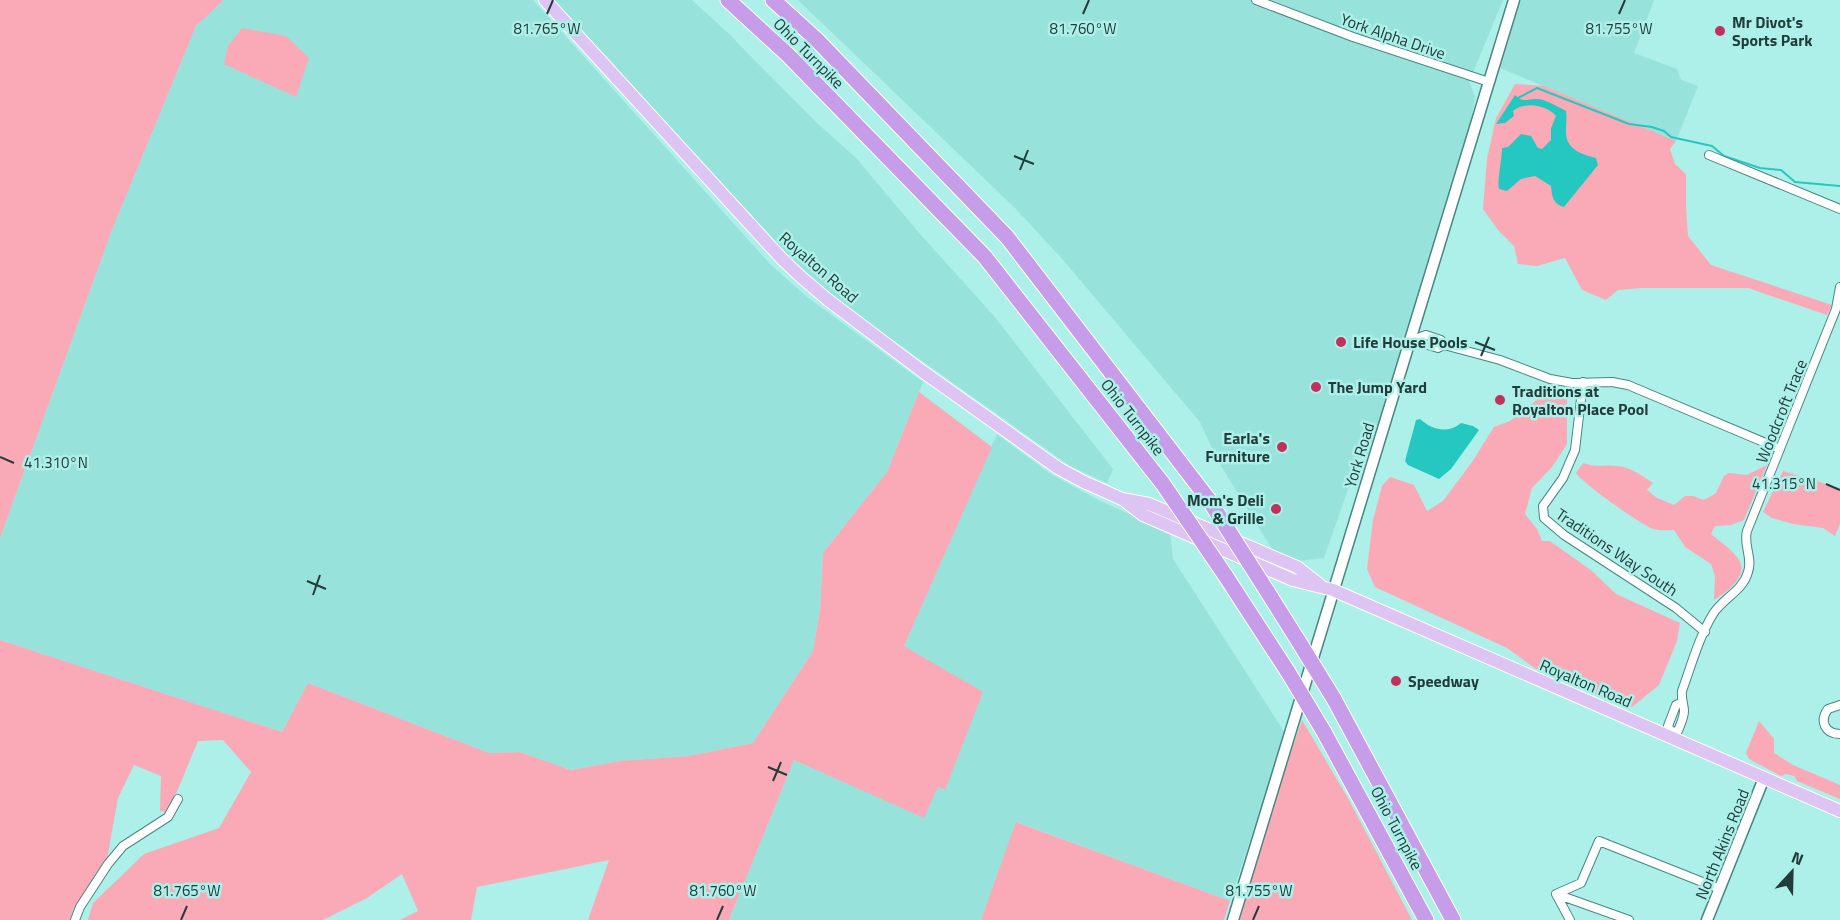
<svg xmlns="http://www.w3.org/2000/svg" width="1840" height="920" font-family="'Titillium Web',sans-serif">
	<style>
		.built { fill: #98e2dc }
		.green { fill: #faaab6 }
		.water { fill: #25c8c0 }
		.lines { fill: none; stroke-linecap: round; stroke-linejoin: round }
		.stream { stroke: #25c8c0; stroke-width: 2 }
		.street-casing { stroke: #478782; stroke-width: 10 }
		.secondary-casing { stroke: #478782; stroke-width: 13 }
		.primary-casing { stroke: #fff; stroke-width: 14 }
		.highway-casing { stroke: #fff; stroke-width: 17 }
		.street { stroke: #fff; stroke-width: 8 }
		.secondary { stroke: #fff; stroke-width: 10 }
		.primary { stroke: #ddc4f2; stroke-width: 12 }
		.highway { stroke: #c79ce9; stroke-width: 15 }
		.highway-bridge-casing { stroke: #fff; stroke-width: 17; stroke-linecap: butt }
		.highway-bridge { stroke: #c79ce9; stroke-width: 15 }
		.ticks { fill: none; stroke: #213c3a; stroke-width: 2 }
		.poi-dot { fill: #c13159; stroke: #adefe9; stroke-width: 2 }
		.labels { text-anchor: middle; stroke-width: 5; stroke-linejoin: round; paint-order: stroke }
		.poi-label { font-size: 16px; font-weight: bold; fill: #213c3a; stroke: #adefe9; text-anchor: start }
		.street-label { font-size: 16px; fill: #213c3a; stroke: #adefe9 }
		.ticks-label { font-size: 15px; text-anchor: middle; fill: #213c3a; stroke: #adefe9; stroke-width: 5; stroke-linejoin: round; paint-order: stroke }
	</style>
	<rect width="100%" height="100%" fill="#adefe9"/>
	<path class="built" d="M224,0h309l237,264 37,33 116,85 -36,90 -64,81 -3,57 -7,41 -60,92 -64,13 -69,5 -49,9 -51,-18 -31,1 -181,-70 -26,49 -282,-92v-102l112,-308 84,-204z
		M552,0h140l35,32 90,91 39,35 64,76 74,82 119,153 -6,14 -37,-17 -238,-169 -35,-28z
		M798,0h705l-34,82 6,15 -6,33 -61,204 -40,123 -8,-2 -36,103 -26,3 -26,-12 -54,-88 -18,-39 -136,-161 -49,-53z
		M1521,0h133l-20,53 43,16 4,11 17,6 -22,55 -176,-73z
		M997,434l52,39 51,28 70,31 3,27 112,174 -55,168 -213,-79 -36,98h-252l65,-160 129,57 15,-30 6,3 -40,-144z"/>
	<path class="green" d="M0,0h224l-28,26 -84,204 -112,308z
		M242,28l44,8 23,22 -13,39 -72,-33 4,-18z
		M1515,84l29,2 132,55 -6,8 5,15 11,10v33l2,29 23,29 121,40 -5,10 -79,-27h-106l-24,2 -12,10 -24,-10 -17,-32 -28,8 -19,-2 -4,-18 -16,-16 -15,-21 4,-50 9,-41z
		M1548,391l19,7v46l-15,23 -20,21 -7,26 12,15 5,12h8l42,30 24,23 64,29 -3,18 -18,44 -27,22 -10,-2 -86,-36 -29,-21 -132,-61 -8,-18 6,-49 9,-34 8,-9 24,8 13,26 16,-10 29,-39 22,-35 16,-6z
		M919,392l73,55 -88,199 79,46 -38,98 -7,-3 -14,31 -130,-58 -65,160h-141l21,-60 -132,27 -6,33h-71l18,-9 -16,-37 -35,24 -44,22h-235l5,-17 51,-49 75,-26 32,-56 -28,-32 -25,1 -25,60 -7,11 -6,-1 1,-35 -27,-11 -16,33 -11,61 -34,51 -3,10h-70v-280l282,92 26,-49 181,70 31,-1 51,18 49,-9 69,-5 64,-13 60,-92 7,-41 3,-57 64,-81z
		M1583,463c14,5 21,1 34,3 14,1 25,10 36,17l-6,7 10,8 17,7 11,-9h8l11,4 12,-7 8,-17 5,-3 18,2 20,-10 -23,55 -13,5 -16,1 -4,8c8,7 18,13 25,22 16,17 -7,35 -22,44l1,-24 -4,-12 -26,-17 -11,-17c-6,0 -14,1 -20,-1 -12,-3 -73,-47 -78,-56z
		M1783,471l57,17v36l-5,12 -12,-8 -30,-4 -21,-6 -9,-6z
		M1302,720l47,80 63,120h-172l37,-127z
		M1759,721l15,18v14l19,12 47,20v14l-43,-18 -3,-5 -8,-2 -5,2 -32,-17 -3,-6z
		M1016,822l214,79 -6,19h-243z"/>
	<path class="water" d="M1515,95c9,9 12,3 23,4 6,0 21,8 28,12 1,7 0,12 0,19 -1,19 15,24 30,28l2,7 -34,42c-11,-3 -12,-10 -13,-21l-16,-10 -14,3 -14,12 -8,-2c-2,-9 3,-30 3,-41l6,-1 13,-13 10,2 7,12 4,1 9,-9v-12l5,-12c-9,-11 -31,-15 -43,-5l1,5 -9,7 -9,1z
		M1420,419c12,11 28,15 41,4l12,3 6,4 -28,39 -12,10 -31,-14 -3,-4 11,-41z"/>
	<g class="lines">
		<path class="stream" d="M1518,98l19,-10 92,36 23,3 12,4 7,6 41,9 12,10 36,12 21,2 14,12 45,4"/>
		<g class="street-casing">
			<path id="street" d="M1256,0l97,37 136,45
				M1709,155l131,54
				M1444,345l-6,3 -17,-5 -1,-6 6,-2 15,5 3,5 56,15 50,19 22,4 40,-1 16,3 152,64
				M1583,382l-8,68 -12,28 -20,28 1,12 20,17 112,73 29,24
				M1681,703l-5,2 -8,21 3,6 7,-1c2,-6 6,-13 6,-20 0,-6 -3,-12 -2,-20 9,-25 17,-54 31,-77 10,-16 30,-23 35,-42 5,-14 -5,-27 -1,-41l89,-222 4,-22
				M1840,705l-12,4c-9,12 -3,25 12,25
				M1556,894l25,-11 18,-42 121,48
				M1556,894l73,26
				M1556,894l14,26
				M75,920l5,-13 28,-43 15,-18 45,-29 10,-18"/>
		</g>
		<g class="secondary-casing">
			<path id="secondary" d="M1233,920l281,-920
				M1707,920l57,-142"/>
		</g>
		<g class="primary-casing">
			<path id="primary" d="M545,0l237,259 19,18 27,23 94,71 136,97 26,14 38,17 27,5 148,63 23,18
				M1125,501l18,14 150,65 40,10 507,221"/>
		</g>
		<g class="highway-casing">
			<path id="highway" d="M728,0l60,55 197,202 178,227
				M773,0l43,39 191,198 202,263
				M1225,575l63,97
				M1267,591l32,51
				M1334,699l119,221
				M1324,732l102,188"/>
		</g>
		<use href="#street" class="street"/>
		<use href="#secondary" class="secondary"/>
		<use href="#primary" class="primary"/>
		<use href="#highway" class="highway"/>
		<g class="highway-bridge-casing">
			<path id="highway-bridge" d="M1163,484l62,91
				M1209,500l58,91
				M1299,642l35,57
				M1288,672l36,60"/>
		</g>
		<use href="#highway-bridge" class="highway-bridge"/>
	</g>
	<path class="ticks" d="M547,14l6,-14M1083,14l6,-14M1619,14l6,-14M1014,156l20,8M1020,170l8,-20M1475,342l20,8M1481,356l8,-19M0,457l14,6M1826,484l14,6M307,581l19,8M313,595l7,-20M768,767l19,8M773,781l8,-19M181,920l6,-14M717,920l6,-14M1253,920l6,-14"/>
	<g class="poi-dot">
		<circle cx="1720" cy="31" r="6"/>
		<circle cx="1341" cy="342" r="6"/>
		<circle cx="1316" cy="387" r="6"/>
		<circle cx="1500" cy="400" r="6"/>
		<circle cx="1282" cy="447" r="6"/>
		<circle cx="1276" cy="509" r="6"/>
		<circle cx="1396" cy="681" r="6"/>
	</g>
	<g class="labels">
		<g class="poi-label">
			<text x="1732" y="28">Mr Divot's<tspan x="1732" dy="18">Sports Park</tspan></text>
			<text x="1353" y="348">Life House Pools</text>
			<text x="1328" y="393">The Jump Yard</text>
			<text x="1512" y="397">Traditions at<tspan x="1512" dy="18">Royalton Place Pool</tspan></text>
			<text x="1270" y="444" text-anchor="end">Earla's<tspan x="1270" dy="18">Furniture</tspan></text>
			<text x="1264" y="506" text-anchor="end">Mom's Deli<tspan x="1264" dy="18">&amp; Grille</tspan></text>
			<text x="1408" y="687">Speedway</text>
		</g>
		<g class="street-label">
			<text transform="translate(1393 36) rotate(19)" y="6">York Alpha Drive</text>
			<text transform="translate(809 53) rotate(45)" y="6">Ohio Turnpike</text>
			<text transform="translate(819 267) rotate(41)" y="6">Royalton Road</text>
			<text transform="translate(1781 411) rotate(-68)" y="6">Woodcroft Trace</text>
			<text transform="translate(1133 417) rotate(52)" y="6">Ohio Turnpike</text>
			<text transform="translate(1359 455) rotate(-73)" y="6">York Road</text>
			<text transform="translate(1617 552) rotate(34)" y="6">Traditions Way South</text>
			<text transform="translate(1586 683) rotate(23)" y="6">Royalton Road</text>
			<text transform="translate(1397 828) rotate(62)" y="6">Ohio Turnpike</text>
			<text transform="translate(1722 844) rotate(-68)" y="6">North Akins Road</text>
		</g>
	</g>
	<g class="ticks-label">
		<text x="547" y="34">81.765°W</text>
		<text x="1083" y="34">81.760°W</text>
		<text x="1619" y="34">81.755°W</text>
		<text x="56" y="468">41.310°N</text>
		<text x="1784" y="489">41.315°N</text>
		<text x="187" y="896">81.765°W</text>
		<text x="723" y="896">81.760°W</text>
		<text x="1259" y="896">81.755°W</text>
	</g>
	<g transform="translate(1792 872) rotate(22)" stroke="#adefe9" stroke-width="4.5" paint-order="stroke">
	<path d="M0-4.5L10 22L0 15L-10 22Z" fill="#213c3a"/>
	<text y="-9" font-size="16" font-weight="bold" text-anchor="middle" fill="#213c3a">N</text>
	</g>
</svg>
